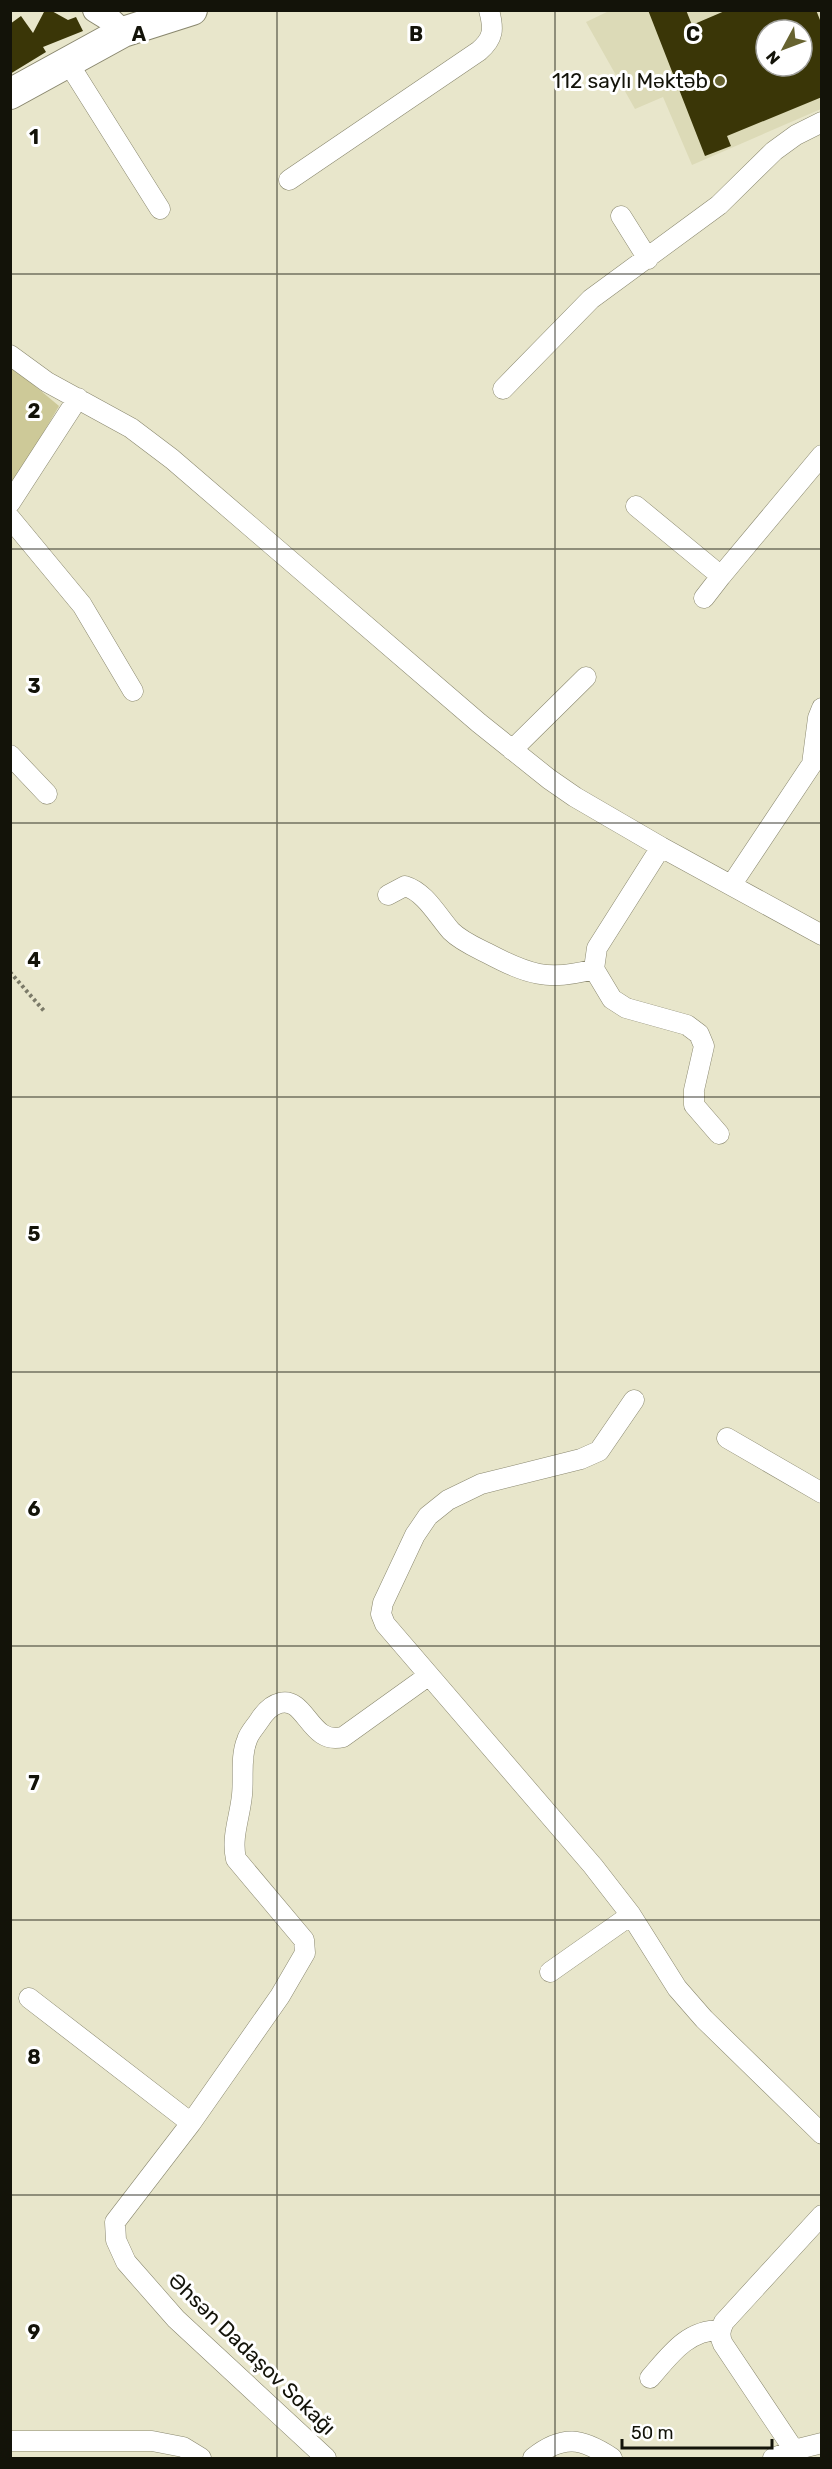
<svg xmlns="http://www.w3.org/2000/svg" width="832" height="2469" font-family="Rubik,sans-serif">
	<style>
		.built { fill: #dcdab7; fill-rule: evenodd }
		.green { fill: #cdc998 }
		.building { fill: #3a3607; fill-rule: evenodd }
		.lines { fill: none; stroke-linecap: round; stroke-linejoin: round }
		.minor-casing { stroke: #89876e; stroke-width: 21 }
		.tertiary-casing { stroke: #89876e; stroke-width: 26 }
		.primary-casing { stroke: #89876e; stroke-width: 32 }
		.path { stroke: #7b7a68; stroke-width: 4; stroke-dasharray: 3 3; stroke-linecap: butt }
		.minor { stroke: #fff; stroke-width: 20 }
		.tertiary { stroke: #fff; stroke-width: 24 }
		.primary { stroke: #fff; stroke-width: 30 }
		.grid { fill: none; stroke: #131309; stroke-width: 1.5; stroke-opacity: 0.55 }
		.poi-dot { fill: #676330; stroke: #fff; stroke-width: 2 }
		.labels { text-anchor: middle; stroke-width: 6; stroke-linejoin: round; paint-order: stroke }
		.poi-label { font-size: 21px; fill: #131309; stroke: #fff; text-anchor: end }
		.street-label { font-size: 21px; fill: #131309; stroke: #fff }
		.grid-label { font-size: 20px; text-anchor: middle; font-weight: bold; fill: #131309; stroke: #fff; stroke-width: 6; stroke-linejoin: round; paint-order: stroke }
	</style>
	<rect width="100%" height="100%" fill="#e8e6cb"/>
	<path class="built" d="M609,11h212v98l-129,56 -29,-68 -28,12 -49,-87zM766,30h36v36h-36z"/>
	<path class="green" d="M11,366l48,40 -48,82z"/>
	<path class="building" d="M45,10h5l18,10 8,-3 7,14 -40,16 3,5 -36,22v-50l11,-8 12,17z
		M648,10h38l6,15 35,-15h89l6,15v72l-95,39 4,10 -26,10zM766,30h36v36h-36z"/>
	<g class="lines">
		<g class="minor-casing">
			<path id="minor" d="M67,61l93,148
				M289,180l190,-129c15,-13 15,-22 10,-41
				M621,216l27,43
				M10,355l37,27 84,46 41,31 307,264 70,56 26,18 86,50 161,88
				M503,389l88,-90 128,-94 55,-54 22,-16 26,-13
				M10,503l68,-105
				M636,506l85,70 101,-121
				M10,518l72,87 51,86
				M704,598l17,-22
				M512,750l74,-73
				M10,755l37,39
				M661,847l-64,101 -3,21 18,30 14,9 61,17 12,9 5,12 -10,44v15l25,29
				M732,884l80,-120 6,-46 4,-10
				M388,895l17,-9c20,6 32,29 46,45 10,10 24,16 36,22 40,21 61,29 107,16
				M634,1400l-35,51 -18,8 -100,25 -33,16 -20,16 -13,19 -32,68 -2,11 4,10 208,242 38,49 46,73 27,31 118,115
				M727,1438l95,55
				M550,1972l81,-57
				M29,1998l162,125
				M650,2378c20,-23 37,-48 70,-48
				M10,2441h142l31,6 18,11
				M794,2450l-71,-106c-4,-8 -3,-14 1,-22l98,-107
				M326,2458l-150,-139 -50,-57 -10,-22 -1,-18 76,-99 89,-127 25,-43 -1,-13 -68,-81c-5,-22 4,-42 6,-64 2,-17 -2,-38 5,-55 2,-7 8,-13 12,-19 5,-8 12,-16 21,-18 26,-7 30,43 63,34l85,-61
				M533,2458c30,-24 49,-20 79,0
				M773,2458l21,-8 28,-7"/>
		</g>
		<g class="tertiary-casing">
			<path id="tertiary" d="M95,10l13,8 15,14"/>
		</g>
		<g class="primary-casing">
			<path id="primary" d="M10,94l113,-62 69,-22"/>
		</g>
		<path class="path" d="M10,972l35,40"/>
		<use href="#minor" class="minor"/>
		<use href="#tertiary" class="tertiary"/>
		<use href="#primary" class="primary"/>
	</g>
	<path class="grid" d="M277,10v2448M555,10v2448M10,274h812M10,549h812M10,823h812M10,1097h812M10,1372h812M10,1646h812M10,1920h812M10,2195h812"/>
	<circle class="poi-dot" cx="720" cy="81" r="6"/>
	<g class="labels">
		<g class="poi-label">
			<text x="708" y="88">112 saylı Məktəb</text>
		</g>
		<g class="street-label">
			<text transform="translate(252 2354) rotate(44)" y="7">Əhsən Dadaşov Sokağı</text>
		</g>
	</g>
	<g class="grid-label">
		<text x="139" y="41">A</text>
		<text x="416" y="41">B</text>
		<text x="693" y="41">C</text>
		<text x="34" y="144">1</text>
		<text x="34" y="418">2</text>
		<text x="34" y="693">3</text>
		<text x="34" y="967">4</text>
		<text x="34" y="1241">5</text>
		<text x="34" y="1516">6</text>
		<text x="34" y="1790">7</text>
		<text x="34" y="2064">8</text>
		<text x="34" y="2339">9</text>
	</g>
	<rect width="832" height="2469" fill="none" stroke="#131309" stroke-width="24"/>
	<g transform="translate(784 48) rotate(229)"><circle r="28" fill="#ffffff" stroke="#a1a19d" stroke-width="1.5"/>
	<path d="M0-4.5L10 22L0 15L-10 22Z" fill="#676330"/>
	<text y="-9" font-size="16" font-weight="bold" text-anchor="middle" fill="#131309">N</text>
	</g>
	<path d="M622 2439v9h150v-9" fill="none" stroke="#131309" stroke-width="3"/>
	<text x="631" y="2439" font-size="18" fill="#131309" stroke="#ffffff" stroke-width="4.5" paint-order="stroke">50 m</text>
</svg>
